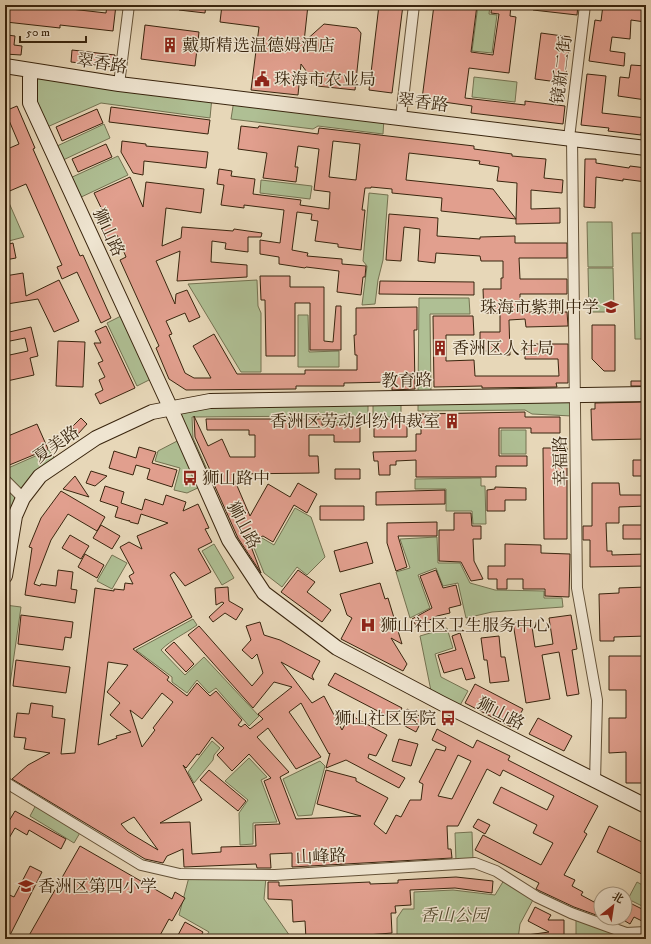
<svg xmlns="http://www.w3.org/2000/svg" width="651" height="944" font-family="'IM FELL DW Pica','Noto Serif SC',serif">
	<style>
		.green { fill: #afbf94; stroke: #747251 }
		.building { fill: #e19f8e; stroke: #39250e; fill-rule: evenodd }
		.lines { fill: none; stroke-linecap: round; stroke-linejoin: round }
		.street-casing { stroke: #645238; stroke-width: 12 }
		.secondary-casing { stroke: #39250e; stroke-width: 16 }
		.street { stroke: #efe5d1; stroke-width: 10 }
		.secondary { stroke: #efe5d1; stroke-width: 14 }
		.labels { text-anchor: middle; stroke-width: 3; stroke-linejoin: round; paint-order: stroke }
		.poi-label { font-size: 17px; fill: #39250e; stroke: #efe5d1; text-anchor: start }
		.street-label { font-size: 17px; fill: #39250e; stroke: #efe5d1 }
		.park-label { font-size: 17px; font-style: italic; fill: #564c30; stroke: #efe5d1 }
	</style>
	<rect width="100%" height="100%" fill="#e7d7b8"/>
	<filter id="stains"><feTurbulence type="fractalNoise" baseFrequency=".005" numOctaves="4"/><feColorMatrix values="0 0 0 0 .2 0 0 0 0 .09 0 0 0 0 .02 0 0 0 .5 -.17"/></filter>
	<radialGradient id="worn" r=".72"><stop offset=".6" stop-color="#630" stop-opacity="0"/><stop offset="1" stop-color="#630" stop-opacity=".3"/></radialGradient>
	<path class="green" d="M478,5h12l-1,9 8,1 -5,38 -20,-2z
		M33,73l179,24 -2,21 -109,-15 -56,25 -11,-25z
		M474,77l43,5 -2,20 -43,-5z
		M234,100l150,18 -1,16 -65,-8 -5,3 -82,-10z
		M104,124l6,14 -49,23 -6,-14z
		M118,156l10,19 -51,24 -9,-20z
		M261,180l51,6 -2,13 -50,-6z
		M369,193l19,2 -5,65 -5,20 -3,24 -13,1 5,-39 -4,-5z
		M6,196l18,41 -19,5v-45z
		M587,222h25l1,45h-25z
		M632,233h14v106h-11z
		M588,268h25l1,44h-25z
		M257,280l1,26 3,7v59h-20l-53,-88z
		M419,298h50l1,16h-40l1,80h-13z
		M123,315l30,63 -16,8 -30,-63z
		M298,315h10l1,37 30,-1v16h-41z
		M572,398v18l-40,-2 -7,-4 -107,1v-11z
		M368,400v22l-43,1 -1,-7 -132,1 1,21 17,38 -6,3 -32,-70z
		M401,400v17h-28v-16z
		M501,430h25v24h-25z
		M181,439l21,47 -15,7 -13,-3 6,-22 -25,-7 3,-10z
		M49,450l8,12 -34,33 -18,-19v-9l1,2z
		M481,478v8h4l1,38h-13l-1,-13h-26v-22h-31v-10z
		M5,483l16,16 -16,66z
		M295,508l16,9 14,40 -18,18 -10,-8 -15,20 -18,-14 -12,-30 10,-5 12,7z
		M437,537l1,26h22l10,20 25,7 49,1v7h18l1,9 -71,5 -26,6 -8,-35 -15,3 -7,-18 -18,7 12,33 -20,10 -14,-46 14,-4 -10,-29z
		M214,544l20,34 -12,7 -20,-34z
		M112,555l15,8 -15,26 -15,-8z
		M5,605l16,2 -16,112z
		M193,619l4,6c-12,9 -25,14 -36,25l24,25 19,-18 55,59 -10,10 -33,-38 -7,5 -12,-13 -10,13 -15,-11v-5l-36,-27z
		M447,628l6,20 -18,6 6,23 27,14 -10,18 -26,-13 -12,-60z
		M212,741l8,7 -6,7 -1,5 -19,23 -6,-11z
		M249,758l18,19 -6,3 16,42 -24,1v21l-13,1 -1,-32 9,-13 -23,-19z
		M320,761l5,5 -13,49 -14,1 -15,-37z
		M36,805l45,26 -7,12 -44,-27z
		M472,832l1,28 -17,1 -1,-28z
		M189,877h77l-2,22 28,40h-88l5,-7 -30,-17z
		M504,880l30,18 -14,26 -2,15h-121v-21l6,-9h11v-17l39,-2 42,5z
		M637,882l9,5v21l-18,-9z
		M576,920l70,16v3h-70z"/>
	<path class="building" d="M8,5h46l8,1v2l44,5 1,-8h9l-3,26 -53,-6v3l-54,-6z
		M179,5h27l-1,8 -26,-3z
		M222,5h86l-4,37 20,-18 33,4 4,5 -6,57 -38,-4 -16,-22 -3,31 -47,-5 8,-63 -39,-5z
		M379,5h24l-11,88 -23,-3z
		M434,5h43l-6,47 22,3 6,-41 -8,-1 1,-8h19l-1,11 6,1 -7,56 -40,-5 -4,30 60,7v-4l40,5 -2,18 -92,-11 1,-7 -50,-7z
		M533,5h45l-1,10 -44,-5z
		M603,5l43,4 -1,13 -14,-2 -1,19 -18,-2 -2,14 15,2 -1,13 -35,-5 6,-41 6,1z
		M145,25l54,7 -4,34 -54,-7z
		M541,33l29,4 -5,46 -30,-4z
		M7,35l8,1 -1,9 8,1 -1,9 -16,-1z
		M72,50l43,5 -1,12 -43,-5z
		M631,65l15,1v34l-28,-4 2,-19 9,1z
		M587,74l19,2 -4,37 44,5v16l-5,-1v2l-33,-4 1,-3 -28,-3z
		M17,106l18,42 -2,1 47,107 3,-1 28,63 -10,5 -24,-51 -15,7 -5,-12 5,-2 -36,-81 -21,9v-43l14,-6 -14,-33z
		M111,107l99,13 -2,14 -99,-12z
		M97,109l6,14 -41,18 -6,-14z
		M241,126l17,2 1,-2 59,8 1,-6 155,18v3l38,5v2l34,3 -2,19 19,2 -1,13 -31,-3v19l29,-1v15l-44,1v-5l-75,-8 1,-13 -50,-5v-4l-21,-2v1h-6l-3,22h3l-4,40 -23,-3v-3l-23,-3 3,-20 -7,-1 1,-6 -15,-2 -5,38 16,3 -1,3 35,3v5l24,2 -1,11h-2l-2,18 -24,-3 2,-21 -33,-4 -1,1 -26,-4v-7l-19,-3v-14l20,3 4,-33 -40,-5v3l-23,-3 3,-20 -7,-1 2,-15 13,2 -1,5 24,3 -2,15 48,6 -1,5 29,4 1,-17 -16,-2 5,-41 -21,-3 -3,21h3l-2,15 -33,-4 4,-25 -29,-4zM333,141l27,3 -4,36 -27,-3zM409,153l71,8 -1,3 20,3 -2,14 20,2 -1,36 -23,-30 -87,-9z
		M122,141l24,3v2l62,6 -2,16 -62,-7 -1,14 -10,-2 -12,-21z
		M106,144l6,13 -34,15 -6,-13z
		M585,159h11v4l33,5 1,-2 16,2v14l-23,-3v2l-27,-4 -1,31 -11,-1z
		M130,177l13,30 3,-25 58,7 -3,24 -35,-5 -4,38 19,-8 1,-11 51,4 1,-2 28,4 -1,4h-13v15l-23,-3 1,-6 -14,-2 -1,21 36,3v12l-70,4 3,-30 -24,10 19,43 1,-10 11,-4 13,27 -11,5 -4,-9 -19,8 6,13 -3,1 16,38 9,5h17l-18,-32 21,-12 23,40h68v-4h52v-15h-2l-1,-20h2v-27l61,-1v23h-3l1,59 -23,1v-8l-48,1v3h-48v3l-110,1 -17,-11 -13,-31 3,-2 -39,-86 6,-3 -9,-22 -10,5 -9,-21 7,-3 -11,-23z
		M389,214l49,4 -1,18 43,3v-2l35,-1v7h52v15h-48l1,21h47v15h-47v18h47l1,14 -42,1 -1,-8 -16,1 1,35h-15v-4h-15v-19h20v-19h-16l-1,-24h18v-11h2v-17h-22l-1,-5 -44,-3 -1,10 -17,-2 2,-32 -16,-2 -3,34 -15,-1z
		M13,243l3,15 -11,2v-15z
		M23,273l3,23 33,-16 20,41 -25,11 -16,-33 -31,5 -2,-10v-18z
		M260,276h30v11h34v54l9,1 3,-36h5v44h-31v-47h-15v53h-29l-1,-56h-4z
		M380,281l94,1v13l-95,-1z
		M433,316h40l1,19h-28v26l28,-1 1,16h84l-1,-17h-33v-15h43v39h-12l1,4 -75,1v-2l-48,1z
		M592,325h23v46h-11l-12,-12z
		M106,326l29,62 -35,16 -5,-10 8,-4 -4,-10 6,-3 -7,-14 5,-2 -9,-18h7l-6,-12z
		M31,327l7,29 -8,2 4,17 -27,6 -2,-9v-16l23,-5 -3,-13 -20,4v-9z
		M58,341l27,1 -2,45 -27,-1z
		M631,381h15v5h-15z
		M646,402v37l-54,1 -1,-31h4v-6z
		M525,412v5h35v16h-29v-5h-32v28h28v10h-31v11h-80v-17l-20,1v4h-6v10h-11l-1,-14h-4l-1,-9 43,-1v-17h5v-20z
		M194,416l14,30 14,-7 8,18h25v-22h-6v-5h-42l-1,-11h116v6h38v17h-26v-7h-25v21h9l1,17 -87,1 18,42 18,-32 22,13 8,-14 19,11 -10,19 -13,-8 -21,37 -10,-6 -14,5 12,32 -23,-35 -25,-56 2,-1 -20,-44z
		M81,418l6,6 -9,10 -6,-7z
		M374,419h33v18h-33z
		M37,424l11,25 -41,17 -2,-4v-21l5,-2 -2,-3z
		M139,447l17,5 -4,11 25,7 -5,17 -25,-8 3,-10 -14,-4 -3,10 -24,-7 5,-17 22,7z
		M543,448h24v91h-23z
		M633,460h13v16h-13z
		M335,469h25v10h-25z
		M91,471l16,5 -12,10 -9,-3z
		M75,476l14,21 -26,-8z
		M592,483h27l1,12h26v11l-27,1v16h-13l1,28h5v4l34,-1v12l-56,1v-27h-7v-14h9z
		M105,486l19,6 -3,11 21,7 3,-11 18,6 3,-10 20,7 -3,9 15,-7 11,24 -4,1 7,13 -14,7 13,23 -26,14 -11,-14 -4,3 22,42 -59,32 36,28 -2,3 20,16 10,-13 13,13 6,-5 26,29 -4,5 3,2 4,-3 5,5 13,-10 -5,-5 34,-27 -18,-5 -21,26 -65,-73 11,-9 53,60 11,-13 -6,-19 -5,5 -10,-9 9,-10 -5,-14 14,-4 4,13 16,5 40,21 -8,15 2,4 -33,-18 31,41 12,-7 18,34 8,-15 37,20 -11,21 -7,-2 -1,4 37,20 -6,10 -53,-28 -20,8 4,-15 -1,1 -28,-51 -12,9 32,45 -25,12 -28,-41 -11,9 32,35 -9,5 16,42 65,-3 -44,-12 9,-34 30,8v3l32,17 -14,26 12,10 10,-19 5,2 9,-17h11l2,-16 -4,-2 17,-33 9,2 1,-4 -14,-7 5,-11 36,19 4,-8 33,16 -2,4 90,46 -14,26 3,2 -23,41 11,5 -3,6 11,6 -2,3 13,7 1,-2 6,4v8l-2,4 -25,-9 -34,-16 -4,-2 3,-6 -64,-33 8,-15 58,30 12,-22 -20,-10 4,-8 -44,-22 8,-16 46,23 7,-14 -51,-26 -3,6 -13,-7 -29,57h-11l1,23h3l1,9 -160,9v-14l-22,1 1,14h-14l-1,-4 -72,3 -1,-18 -16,7 -4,7 -18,-4 -133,-80 16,-14 22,-12 -26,-4 2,-11 -12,-1 3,-24 12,1 2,-11 22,3 -1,11 13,2 -4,35 14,-1 20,-165 19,3v-2l10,1 1,-7 8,1 -4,-8 5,-3 -14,-26 9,-5 13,7 -5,-13 31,-13 -27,-9 -3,10 -8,-2 -1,-2v1l-14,-4 3,-10 -18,-6zM108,662l20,3 -21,27 13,11 -10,12 21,17 -15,4 1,2 -19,7zM162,693l11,9 -20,26 2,2 -13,17 -12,-37 12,9zM212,737l12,11 -7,7 15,16 17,-17 22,24 -7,3 16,43 -25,1 1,21 -35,1v5l-29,2 -2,-32 -30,1 42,-23 -19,-35 3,3 11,-14 2,1zM458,755l13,6 -19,38 -14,-3zM134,817l11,15 13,18 -30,-18 -7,-8z
		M495,487l31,1v12h-21v11h-18v-21l8,-1z
		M445,490v14l-69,1v-13z
		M61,491l44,26 -8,14 -29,-17 -17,26 -17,44 6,2 1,-2 15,2 2,-16 15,2 -2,17 6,1 -2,13 -50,-8 7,-47 -3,-1 12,-29z
		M320,506h44v14h-44z
		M454,513h17l1,13h9v13h-8l1,22 9,18 -12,2 -10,-19 -22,-1v-31h15z
		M437,522v14h-39l9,31 -11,4 -9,-28v-20z
		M101,525l19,11 -8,13 -19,-11z
		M623,525h23v14h-23z
		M70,535l19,11 -8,13 -19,-11z
		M367,542l6,21 -33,9 -6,-21z
		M505,544l36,1v8l29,1 -1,43 -24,-1v-7h-22v-10h-16v10h-10v-10h-9v-13h17z
		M85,554l19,11 -7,13 -19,-11z
		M298,570l17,12 -8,10 24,18 -9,12 -41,-30z
		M436,570l7,18 13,-3 5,20 -12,3 1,5 -13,3 -20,11 -5,-8 20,-11 -12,-32z
		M380,583l5,16 3,-1 14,46 -11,-6 16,26 -4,7 -62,-32 11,-21 -5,-3 -7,-21z
		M228,587l1,14 14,8 -7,11 -11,-7 -12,9 -4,-5 15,-14 -2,-1 -6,3 -1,-17z
		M646,587v49l-32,1v4h-14l-1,-47 20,-1v-5z
		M21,615l52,7 -2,16 -6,-1 -2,13 -45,-6z
		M571,615l6,34 -5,1 7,44 -12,2 -8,-44 -17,3 8,44 -24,4 -13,-80 18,-3 4,27 18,-3 -4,-26z
		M460,633l15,45 -9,2 -4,-12 -18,5 -6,-18 18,-5 -4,-14z
		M499,636l2,21h4l4,24 -19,2 -3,-23h-3l-3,-22z
		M174,642l20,22 -8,8 -21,-22z
		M609,656h35v29h2v98h-20v-31l-17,1v-35h17v-28h-17z
		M16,660l54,7 -4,26 -53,-7z
		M335,673l67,35 -7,12 -67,-35z
		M475,684l48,25 -10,19 -48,-25z
		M407,709l16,9 -7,14 -13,-7z
		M538,718l34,18 -8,15 -35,-17z
		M399,739l19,5 -7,22 -19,-5z
		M209,770l37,31 -8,10 -38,-31z
		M15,811l51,28 -5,10 -32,-19 -2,5 -12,-7 -10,17v-26l4,2z
		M478,819l12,6 -5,9 -12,-7z
		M609,826l37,18v32l-49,-24z
		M80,846l92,53 3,-7 10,6 -13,23 -3,-2 -11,20h-131z
		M30,866l12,6 -34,67h-3v-46l9,4z
		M456,877l37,4 -1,12 -37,-5 -45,2 1,15 -16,1 1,7h-5l1,20 -25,2 1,4h-62l-1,-18 -12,1 -1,-22 -24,-1v-17h11v4l91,-4v2l28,-1v-3z
		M630,903l16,8v12l-12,-6 -4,7 -5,-3v-9z
		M535,907l16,8 -3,5h16v19h-37v-4l22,-3 -21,-11z
		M185,922l18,10 -4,7h-18l-4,-2z"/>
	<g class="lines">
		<g class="street-casing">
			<path id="street" d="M119,84l10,-79
				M401,117l13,-112
				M569,138l16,-133
				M572,138l5,450 20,112 -2,82
				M5,480l18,18
				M5,782l136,83 39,9 95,1 200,-12 21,8 41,26 34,16 55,20 20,-1"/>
		</g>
		<g class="secondary-casing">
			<path id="secondary" d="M5,66l114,18 527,64
				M30,70v33l140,304 59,133 35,53 73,55 104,55 205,103
				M5,576l10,-60 8,-18 17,-22 56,-38 56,-26 58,-11 436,-7"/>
		</g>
		<use href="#street" class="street"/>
		<use href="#secondary" class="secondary"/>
	</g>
	<defs>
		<g id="building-bare" transform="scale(1.2)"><path d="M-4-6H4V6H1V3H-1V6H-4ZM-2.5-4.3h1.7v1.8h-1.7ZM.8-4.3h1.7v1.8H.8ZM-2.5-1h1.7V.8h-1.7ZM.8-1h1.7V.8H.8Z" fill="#8f2418" stroke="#efe5d1" stroke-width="2.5" paint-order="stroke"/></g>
		<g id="civic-bare" transform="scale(1.2)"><path d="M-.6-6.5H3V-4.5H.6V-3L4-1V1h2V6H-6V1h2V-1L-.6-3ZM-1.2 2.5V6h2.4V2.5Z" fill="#8f2418" stroke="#efe5d1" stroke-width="2.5" paint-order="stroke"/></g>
		<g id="school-bare" transform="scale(1.2)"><path d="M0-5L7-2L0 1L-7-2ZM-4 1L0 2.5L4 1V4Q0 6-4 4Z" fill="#8f2418" stroke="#efe5d1" stroke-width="2.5" paint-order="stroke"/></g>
		<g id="bus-bare" transform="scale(1.2)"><path d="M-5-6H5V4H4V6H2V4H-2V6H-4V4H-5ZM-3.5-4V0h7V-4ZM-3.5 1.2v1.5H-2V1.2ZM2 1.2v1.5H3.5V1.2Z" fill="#8f2418" stroke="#efe5d1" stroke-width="2.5" paint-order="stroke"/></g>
		<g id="hospital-bare" transform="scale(1.2)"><path d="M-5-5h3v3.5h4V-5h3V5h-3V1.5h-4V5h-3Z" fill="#8f2418" stroke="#efe5d1" stroke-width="2.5" paint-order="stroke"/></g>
	</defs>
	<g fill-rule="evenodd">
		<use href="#building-bare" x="170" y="45"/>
		<use href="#civic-bare" x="262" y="79"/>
		<use href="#school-bare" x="611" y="307"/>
		<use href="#building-bare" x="440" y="348"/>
		<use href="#building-bare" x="452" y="421"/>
		<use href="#bus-bare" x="190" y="478"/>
		<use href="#hospital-bare" x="368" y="625"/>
		<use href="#bus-bare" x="448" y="718"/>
		<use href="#school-bare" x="26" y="886"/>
	</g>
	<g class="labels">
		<g class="poi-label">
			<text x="182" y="51">戴斯精选温德姆酒店</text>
			<text x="274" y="85">珠海市农业局</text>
			<text x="599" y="313" text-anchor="end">珠海市紫荆中学</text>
			<text x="452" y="354">香洲区人社局</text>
			<text x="440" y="427" text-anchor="end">香洲区劳动纠纷仲裁室</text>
			<text x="202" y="484">狮山路中</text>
			<text x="380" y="631">狮山社区卫生服务中心</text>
			<text x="436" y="724" text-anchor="end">狮山社区医院</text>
			<text x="38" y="892">香洲区第四小学</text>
		</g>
		<g class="street-label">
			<text transform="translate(102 63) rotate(9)" y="6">翠香路</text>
			<text transform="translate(561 70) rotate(-83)" y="6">镜新二街</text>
			<text transform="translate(423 102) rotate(7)" y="6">翠香路</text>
			<text transform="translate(109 232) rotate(65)" y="6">狮山路</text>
			<text transform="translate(407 380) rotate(-1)" y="6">教育路</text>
			<text transform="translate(56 444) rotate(-35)" y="6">夏美路</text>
			<text transform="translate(560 461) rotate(-91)" y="6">幸福路</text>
			<text transform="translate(244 525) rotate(62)" y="6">狮山路</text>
			<text transform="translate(501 713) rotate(27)" y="6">狮山路</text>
			<text transform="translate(321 856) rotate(-3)" y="6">山峰路</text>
		</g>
		<g class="park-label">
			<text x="454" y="921">香山公园</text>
		</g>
	</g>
	<rect width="651" height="944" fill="none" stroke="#e7d7b8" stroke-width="20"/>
	<rect x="6" y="6" width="639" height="932" fill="none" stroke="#39250e" stroke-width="2"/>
	<rect x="10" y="10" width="631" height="924" fill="none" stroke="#39250e"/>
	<g transform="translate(613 906) rotate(30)"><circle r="19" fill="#efe5d1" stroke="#a69883"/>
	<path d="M0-3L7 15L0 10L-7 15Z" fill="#8f2418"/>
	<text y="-6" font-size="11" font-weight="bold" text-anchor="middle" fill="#39250e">北</text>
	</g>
	<path d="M20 36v6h66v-6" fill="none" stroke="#39250e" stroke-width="2"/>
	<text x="26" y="36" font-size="12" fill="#39250e" stroke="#efe5d1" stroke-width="3" paint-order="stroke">50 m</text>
	<rect width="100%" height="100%" filter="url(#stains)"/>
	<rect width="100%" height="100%" fill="url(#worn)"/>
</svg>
